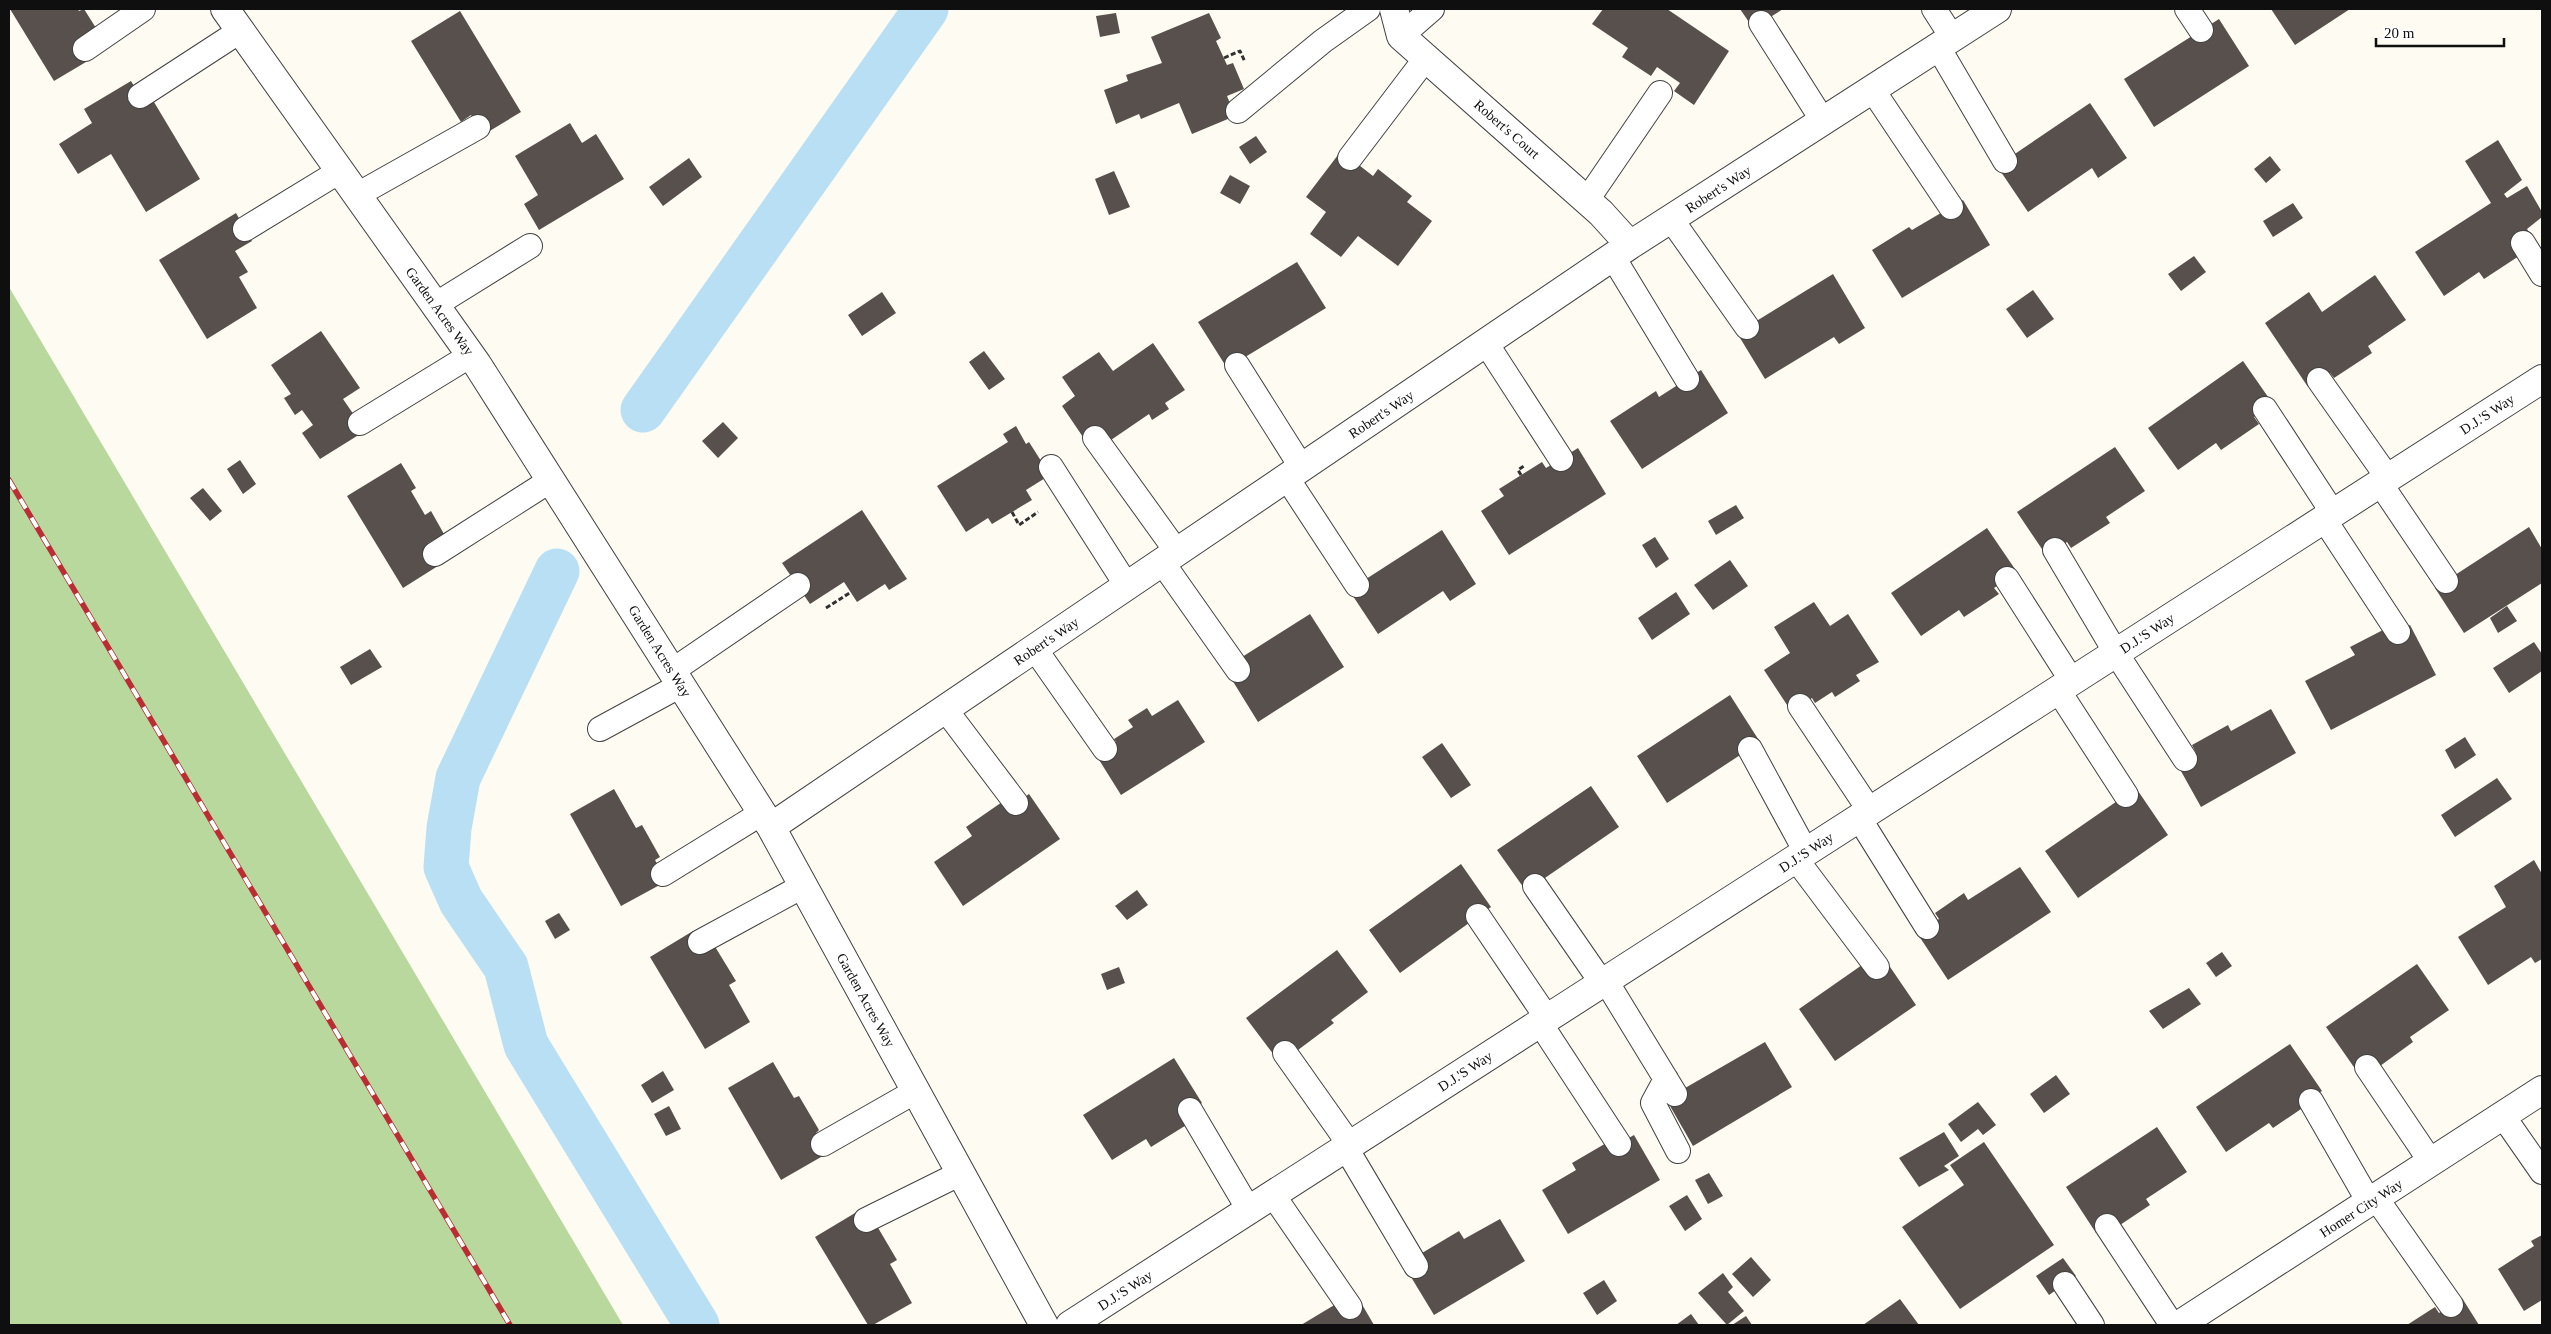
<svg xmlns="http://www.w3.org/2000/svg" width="2551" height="1334" font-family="Georgia,serif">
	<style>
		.forest { fill: #b8d89d }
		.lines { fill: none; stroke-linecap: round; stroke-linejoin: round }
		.canal { stroke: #b9dff4; stroke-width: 45 }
		.building { fill: #58504c }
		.service-casing { stroke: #424242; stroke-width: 26 }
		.minor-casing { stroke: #424242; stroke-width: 30 }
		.path { stroke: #313131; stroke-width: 3; stroke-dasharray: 5 2.5; stroke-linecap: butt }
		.service { stroke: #fff; stroke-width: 24 }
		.minor { stroke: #fff; stroke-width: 28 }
		.rail-casing { stroke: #bb2c35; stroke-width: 5.5 }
		.rail { stroke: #fff; stroke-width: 4; stroke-dasharray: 11; stroke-linecap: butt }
		.labels { text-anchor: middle; stroke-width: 5; stroke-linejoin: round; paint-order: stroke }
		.street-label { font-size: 14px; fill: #0f0f0f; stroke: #fff }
	</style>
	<rect width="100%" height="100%" fill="#fefcf2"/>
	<path class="forest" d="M9,287l614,1038h-614z"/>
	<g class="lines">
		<path class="canal" d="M643,410l283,-401
			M557,571l-99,207 -9,50 -3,39 15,34 45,66 20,78 171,280"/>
	</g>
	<path class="building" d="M10,9h68l1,2 5,-2 12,19 -17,10 12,21 -37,22z
		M1603,9h64l62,42 -35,54 -20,-14 6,-8 -23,-16 -6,9 -29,-19 6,-9 -36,-24z
		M1740,9h43l-30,19z
		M2271,9h79l-55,36z
		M460,11l61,101 -38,23 -12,-20 -10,7 -50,-81z
		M1116,13l4,20 -20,4 -4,-21z
		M1209,13l12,25 -5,3 11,24 6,-2 11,26 -17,7 8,20 -43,18 -13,-31 -38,16 -2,-5 -23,10 -12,-34 24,-9 -2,-6 36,-12 -11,-26z
		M2219,19l30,47 -95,61 -30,-48z
		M131,81l9,15 11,1 49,82 -54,33 -35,-58 -33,20 -19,-30 33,-21 -8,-14z
		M2090,103l37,55 -29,20 -6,-10 -64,44 -31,-46z
		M570,123l12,20 14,-9 28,45 -85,51 -15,-26 14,-9 -23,-39z
		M1256,136l11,16 -17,12 -11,-17z
		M2498,140l24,40 -18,14 3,4 20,-12 15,26v5l-15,12 5,8 -13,19 -35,23 -5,-7 -35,24 -29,-44 76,-49 -26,-42z
		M1341,151l32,25 5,-7 34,27 -5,6 25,19 -34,45 -40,-30 -17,21 -31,-23 16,-22 -20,-15z
		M2270,156l11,14 -15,13 -12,-14z
		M689,158l13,19 -39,29 -14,-19z
		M1114,171l16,36 -21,8 -14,-36z
		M1230,175l20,11 -10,18 -20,-11z
		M1963,200l27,45 -88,53 -30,-48 37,-23 3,3z
		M2293,203l10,15 -30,19 -10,-16z
		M236,213l16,28 -17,10 13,21 -9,5 18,31 -50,31 -48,-79z
		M2194,256l12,16 -25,19 -13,-17z
		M1297,262l29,46 -99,60 -29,-46z
		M1833,274l32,54 -26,16 -5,-7 -69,42 -28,-46z
		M2375,275l31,45 -38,26 4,7 -38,25 -4,-5 -22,14 -43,-64 44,-31 13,20z
		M2033,290l21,29 -27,19 -21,-29z
		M882,292l14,21 -34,23 -14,-21z
		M321,331l39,57 -17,11 22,32 -45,28 -18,-26 11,-8 -11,-15 -7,5 -11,-17 7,-4 -20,-29z
		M1153,343l32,47 -20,13 4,6 -17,11 -3,-6 -38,26 -6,-8 -18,11 -25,-37 13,-10 -13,-19 37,-25 14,19z
		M984,351l21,28 -16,11 -20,-28z
		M2243,361l30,43 -19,13 5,7 -38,26 -5,-7 -38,27 -30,-42z
		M1701,370l27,43 -86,56 -32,-48 46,-30 3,6z
		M723,422l15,16 -20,20 -16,-17z
		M1016,426l10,18 3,-2 21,33 -24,15 6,10 -40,24 -4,-6 -22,14 -29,-46 71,-44 -5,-8z
		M2115,447l30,44 -39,26 4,6 -39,25 -4,-6 -21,13 -29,-43z
		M1578,448l28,46 -97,61 -28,-44 23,-15 -5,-7 43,-27 4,6z
		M240,460l16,24 -13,10 -16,-25z
		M401,463l15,25 -5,3 14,24 6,-4 13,23 -16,9 13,21 -38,24 -56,-92z
		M203,488l19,23 -12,10 -20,-23z
		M1736,505l8,13 -28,17 -8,-14z
		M862,510l45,69 -18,11 -4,-6 -28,18 -13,-20 -34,22 -28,-41z
		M2529,527l13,22v34l-78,50 -29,-45z
		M1987,528l30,44 -23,16 5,6 -35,23 -5,-7 -38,26 -30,-43z
		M1442,530l34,54 -26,17 -7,-10 -65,43 -29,-44z
		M1655,537l14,22 -13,9 -14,-23z
		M1730,560l18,26 -35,24 -19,-25z
		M1676,592l14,22 -38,26 -14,-22z
		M1814,602l16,24 18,-12 31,48 -23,13 4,6 -25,16 -3,-5 -17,11 -3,-5 -21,13 -27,-41 26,-17 -16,-26z
		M2507,606l10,15 -19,12 -8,-15z
		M1310,614l34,53 -86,55 -29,-47 13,-18z
		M2410,625l26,50 -105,55 -26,-49 50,-26 -5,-8 33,-17 4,8z
		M2534,642l8,12v17l-33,22 -16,-25z
		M370,649l12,18 -31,18 -11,-18z
		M1730,695l30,47 -93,61 -30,-47z
		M1178,700l27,42 -84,53 -25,-40 20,-13 -2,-3 19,-12 -5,-7 19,-12 5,8z
		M2271,709l25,44 -95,54 -24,-43 19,-11 -4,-8 36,-20 3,6z
		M2465,737l11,18 -21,14 -10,-19z
		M1442,743l29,42 -20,13 -29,-41z
		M2497,778l15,21 -57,38 -14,-22z
		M1591,786l28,41 -93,64 -29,-41z
		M2136,788l32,47 -90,63 -33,-47z
		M614,789l22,39 6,-3 18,32 -5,3 12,21 -46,25 -51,-92z
		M1029,794l31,45 -97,67 -29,-44 38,-26 -6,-9 39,-27 11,3z
		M2534,860l8,14v85l-7,4 -4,-6 -43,28 -30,-48 48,-30 -12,-21z
		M1461,864l30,43 -91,66 -31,-43z
		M2020,867l31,45 -103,68 -31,-47 22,-14 -4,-6 29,-20 4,7z
		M1137,890l11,15 -21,15 -12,-14z
		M559,913l11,17 -15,9 -10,-18z
		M693,931l12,20 9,-6 22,36 -7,4 21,37 -45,27 -55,-92z
		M1337,950l31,42 -37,28 3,3 -36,27 -3,-5 -18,14 -31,-41z
		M2222,952l10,14 -16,11 -10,-14z
		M1886,961l30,44 -81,56 -36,-52 63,-44z
		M2417,964l32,46 -39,27 3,5 -33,24 -22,7 -32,-46z
		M1119,967l6,16 -18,7 -6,-16z
		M2189,988l12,16 -38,25 -14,-18z
		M1765,1042l27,45 -99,59 -27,-47z
		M2290,1044l32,47 -20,12 2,4 -31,21 -4,-5 -43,29 -30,-45z
		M1174,1058l28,45 -20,12 6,9 -37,23 -5,-8 -34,21 -29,-45z
		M773,1062l21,36 5,-2 20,34 -3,3 12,20 -47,27 -53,-92z
		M663,1071l11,19 -22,13 -11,-18z
		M2056,1075l14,19 -26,19 -14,-19z
		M1978,1102l18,23 -13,10 -5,-6 -17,13 -13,-18z
		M669,1106l12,23 -15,7 -12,-22z
		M2157,1127l30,45 -41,27 4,6 -33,22 -3,-5 -18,11 -30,-46z
		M1944,1132l15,24 -15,10 5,4 -30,17 -20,-29z
		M1634,1135l26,45 -92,54 -26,-44 34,-20 -4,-7 36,-21 3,6z
		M1984,1142l70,103 -94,64 -58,-82 62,-42 -14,-20z
		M1709,1173l14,23 -15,8 -13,-24z
		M1687,1195l15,24 -17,12 -16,-25z
		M860,1210l17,16 20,34 -7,4 22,39 -39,22h-5l-53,-88z
		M1500,1219l25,42 -91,54 -26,-43 14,-19 37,-22 5,8z
		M2542,1235v65l-18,11 -26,-42 36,-23 -3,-5z
		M1751,1257l20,23 -18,17 -21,-23z
		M2063,1258l13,18 -27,19 -13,-19z
		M1723,1273l10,14 -5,5 16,19 -17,14 -29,-32z
		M1604,1280l13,21 -20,14 -14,-22z
		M2462,1298l17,27h-72l28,-18 4,6z
		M1900,1299l19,26h-56z
		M1360,1301l14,24h-73l35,-21z
		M1691,1314l8,11h-23z
		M1746,1316l6,9h-20z"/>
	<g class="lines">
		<g class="service-casing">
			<path id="service" d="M1934,9l18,28
				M2187,9l14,21
				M1761,23l62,98
				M1401,36l31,-27
				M1938,47l67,114
				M85,49l58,-40
				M1872,89l79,118
				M140,96l100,-65
				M1238,111l85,-70 45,-32
				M1350,158l76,-100
				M357,195l121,-68
				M1587,200l73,-107
				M1671,219l76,108
				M245,229l95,-58
				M2523,243l19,31
				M1613,257l74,122
				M435,305l95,-59
				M1486,343l75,116
				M1237,365l65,103
				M2319,380l69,98
				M2265,409l68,104
				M360,423l111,-68
				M1095,438l82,114
				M1051,467l76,119
				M1287,478l70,107
				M2380,483l66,98
				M2324,519l74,113
				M2055,550l61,103 69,106
				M435,554l116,-74
				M1162,562l76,108
				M2007,579l65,102
				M1035,649l70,100
				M672,671l126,-86
				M2058,690l68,105
				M1800,706l70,105
				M945,709l71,94
				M600,729l81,-44
				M1750,749l56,103
				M1859,818l68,109
				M1796,859l81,108
				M663,874l99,-61
				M1535,886l67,97
				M1478,916l69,102
				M700,942l103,-56
				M1606,981l69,113
				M1540,1023l79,121
				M1285,1053l65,92
				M2367,1067l64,95
				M1666,1079l-13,24 25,48
				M2311,1101l58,101
				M1190,1110l59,100
				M2503,1116l39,56
				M823,1144l93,-53
				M1346,1148l70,118
				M1273,1195l77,112
				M2376,1198l75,107
				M866,1220l95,-47
				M2107,1226l65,99
				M2065,1284l27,41"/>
		</g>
		<g class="minor-casing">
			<path id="minor" d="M225,9l252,355 294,463 273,498
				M1394,9l7,27 200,177 29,32
				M771,827l859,-582 367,-236
				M1070,1325l1472,-946
				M2179,1325l363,-235"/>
		</g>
		<path class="path" d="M1224,58l16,-7 5,11
			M1521,475l-3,-5 6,-4
			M1012,512l7,13 19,-13
			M826,608l25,-16"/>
		<use href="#service" class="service"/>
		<use href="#minor" class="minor"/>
		<g class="rail-casing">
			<path id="rail" d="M9,480l501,845"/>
		</g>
		<use href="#rail" class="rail"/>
	</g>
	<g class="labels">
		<g class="street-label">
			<text transform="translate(1507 129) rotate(41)" y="5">Robert's Court</text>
			<text transform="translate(1718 189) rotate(-33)" y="5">Robert's Way</text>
			<text transform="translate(440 311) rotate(54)" y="5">Garden Acres Way</text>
			<text transform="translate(1381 414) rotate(-34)" y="5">Robert's Way</text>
			<text transform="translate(2487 414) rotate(-33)" y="5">D.J.'S Way</text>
			<text transform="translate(2147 633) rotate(-33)" y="5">D.J.'S Way</text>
			<text transform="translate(1046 641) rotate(-34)" y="5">Robert's Way</text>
			<text transform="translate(660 651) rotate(58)" y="5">Garden Acres Way</text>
			<text transform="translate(1806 852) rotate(-33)" y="5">D.J.'S Way</text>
			<text transform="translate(866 1000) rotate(61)" y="5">Garden Acres Way</text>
			<text transform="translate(1465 1071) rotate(-33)" y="5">D.J.'S Way</text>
			<text transform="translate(2361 1208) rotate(-33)" y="5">Homer City Way</text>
			<text transform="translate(1125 1290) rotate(-33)" y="5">D.J.'S Way</text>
		</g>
	</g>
	<rect width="2551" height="1334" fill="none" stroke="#0f0f0f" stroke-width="20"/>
	<path d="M2376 38v8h128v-8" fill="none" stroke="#0f0f0f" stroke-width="2.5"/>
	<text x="2384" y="38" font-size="15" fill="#0f0f0f" stroke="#ffffff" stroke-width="4" paint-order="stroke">20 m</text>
</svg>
